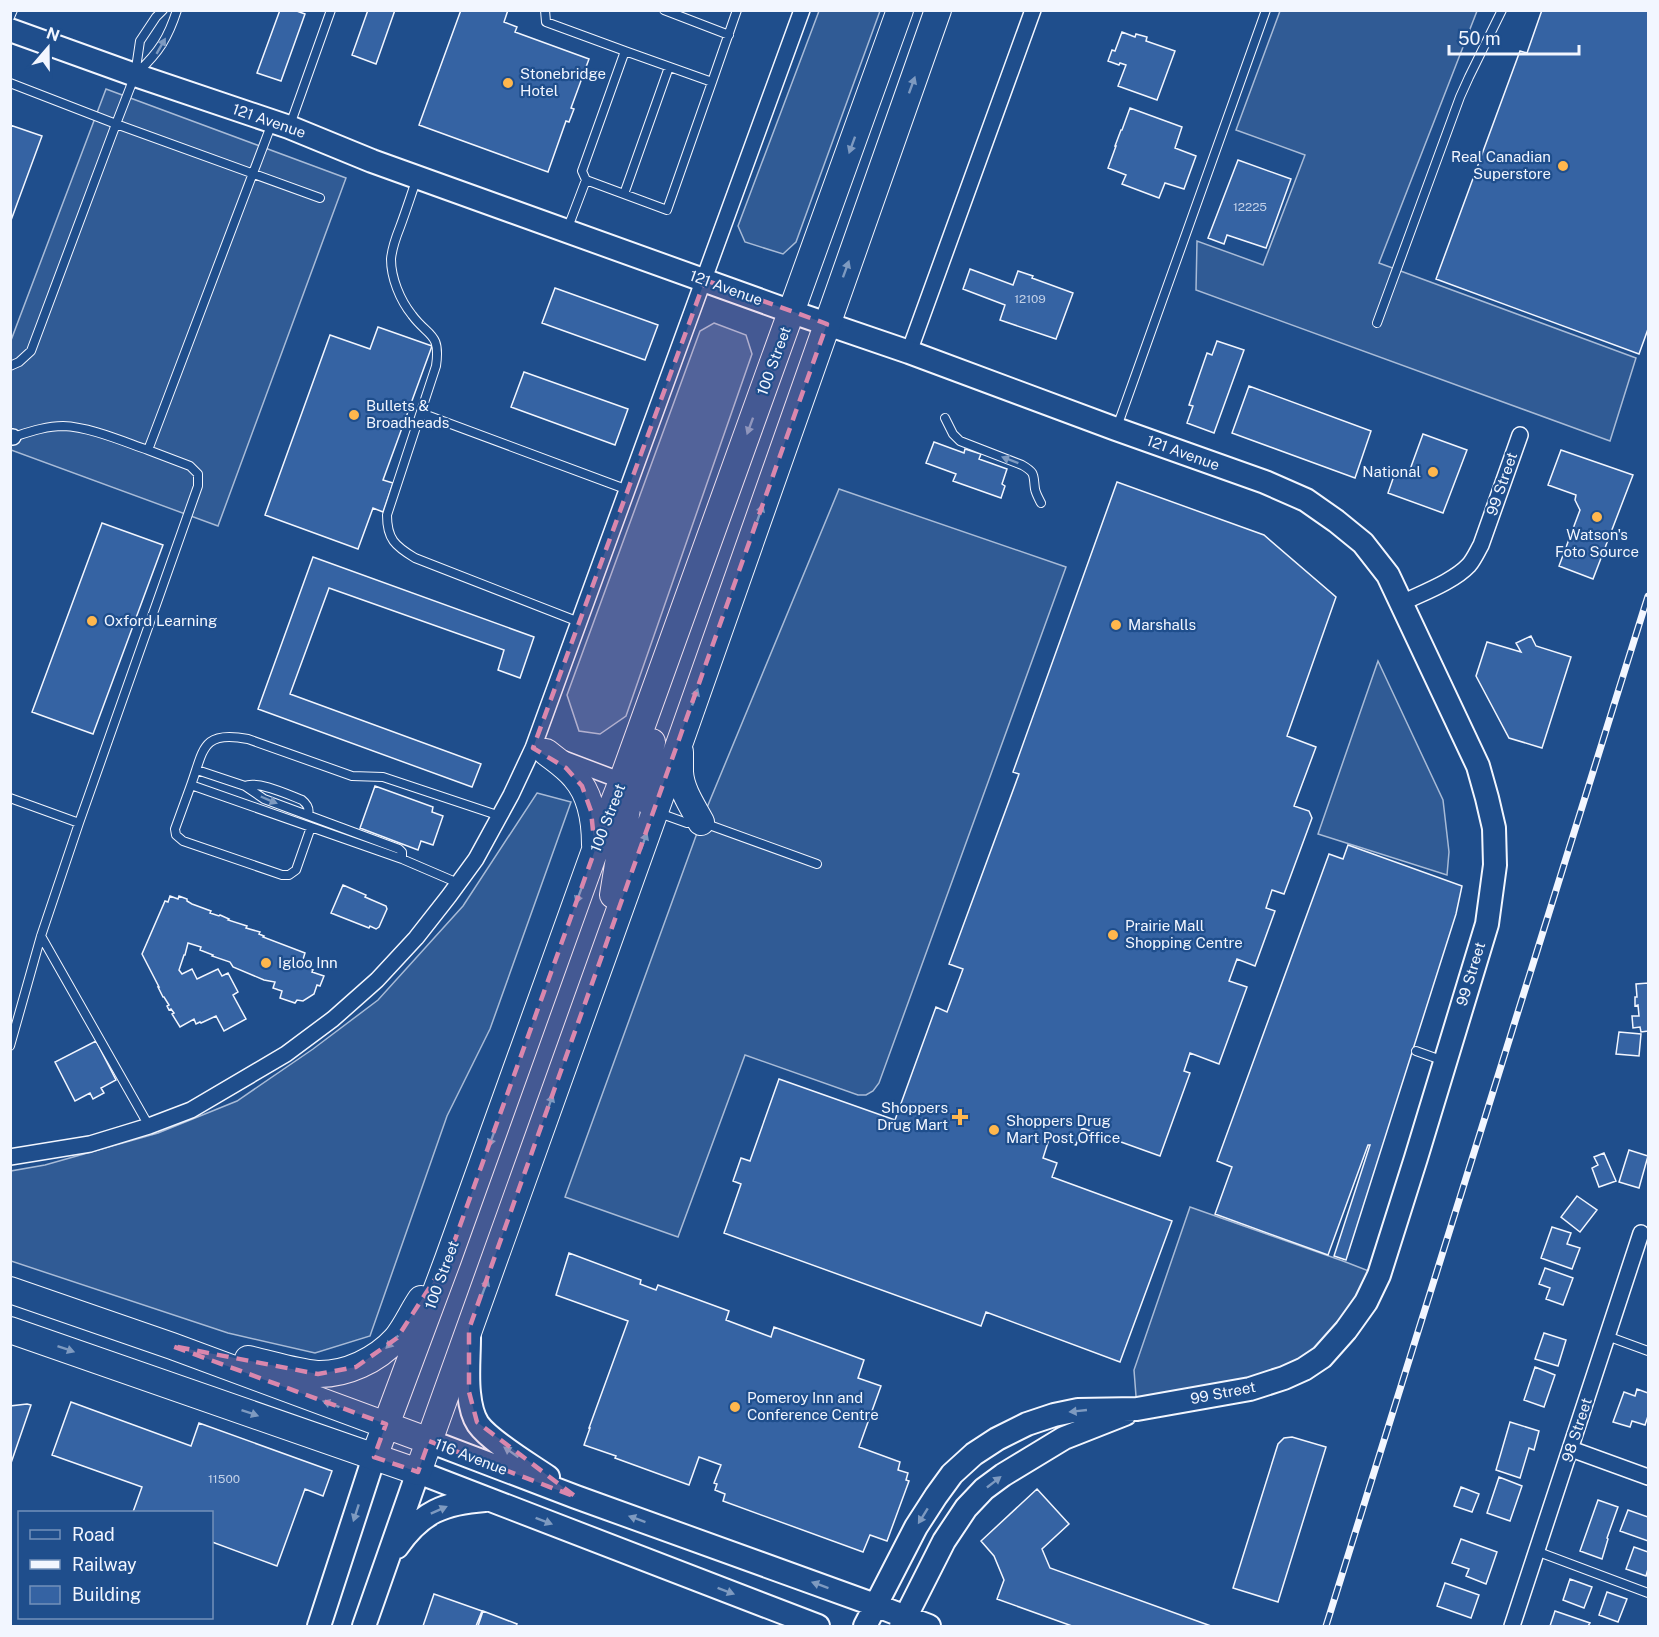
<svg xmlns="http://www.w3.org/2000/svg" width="1659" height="1637" font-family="'Public Sans',sans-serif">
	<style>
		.built { fill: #305b95; stroke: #a8bbd7; stroke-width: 1.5 }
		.building { fill: #3563a3; stroke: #f2f6ff; stroke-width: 1.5 }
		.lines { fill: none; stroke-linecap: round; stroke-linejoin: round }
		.lane-casing { stroke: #f2f6ff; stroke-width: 10 }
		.street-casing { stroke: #f2f6ff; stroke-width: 18 }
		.secondary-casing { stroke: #f2f6ff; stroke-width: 26 }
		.primary-casing { stroke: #f2f6ff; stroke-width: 28 }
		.lane { stroke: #1f4e8c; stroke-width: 8 }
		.street { stroke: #1f4e8c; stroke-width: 15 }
		.secondary { stroke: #1f4e8c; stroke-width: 22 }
		.primary { stroke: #1f4e8c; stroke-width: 26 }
		.rail-casing { stroke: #f2f6ff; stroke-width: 7 }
		.rail { stroke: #1f4e8c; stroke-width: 4.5; stroke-dasharray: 14; stroke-linecap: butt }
		.oneway { fill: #7e9ac0 }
		.marked { fill: #da87ad; fill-opacity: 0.2; stroke: #da87ad; stroke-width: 4.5; stroke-dasharray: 12 8; stroke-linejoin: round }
		.poi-dot { fill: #ffb74d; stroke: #1f4e8c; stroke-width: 2 }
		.labels { text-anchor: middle; stroke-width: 4.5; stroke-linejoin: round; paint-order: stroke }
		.number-label { font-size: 12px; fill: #c3d1e8 }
		.poi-label { font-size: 15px; fill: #f2f6ff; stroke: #1f4e8c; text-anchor: start }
		.street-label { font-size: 15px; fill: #f2f6ff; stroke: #1f4e8c }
	</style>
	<rect width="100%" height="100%" fill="#1f4e8c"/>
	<path class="built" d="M819,11h61l-84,231 -13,12 -38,-12 -7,-16z
		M1280,11h197l-98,252 257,95 -26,83 -414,-151 1,-49 66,24 42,-110 -69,-25z
		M106,89l240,89 -128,348 -207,-76 -1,-107z
		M714,323l32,12 6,19 -126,362 -26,18 -21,-3 -12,-36 133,-364z
		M839,489l227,78 -187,516 -6,8 -7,4h-8l-113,-40 -67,182 -113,-40 136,-375z
		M1378,661l65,139 6,52 -2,23 -129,-41z
		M537,793l34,9 -81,227 -43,87 -77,220 -55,17 -87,-20 -217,-72v-90l34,-6 113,-32 79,-32 76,-52 65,-49 85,-94z
		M1190,1207l153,54 36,14 -75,94 -167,40 -3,-39z"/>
	<path class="building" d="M280,10h14l11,4 -24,67 -24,-8z
		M368,10h27l-19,54 -24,-9z
		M461,10h47l-4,12 13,5 -2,5 74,27 -18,49 3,1 -5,13 -3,-1 -18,51 -129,-47z
		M1542,10h106v319l-9,25 -203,-75 84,-228 7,2z
		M1122,32l13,5 1,-3 11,3 -1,4 29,10 -18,49 -39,-14 8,-21 -6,-2 -1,2 -11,-4 4,-11 3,1z
		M1130,108l52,19 -7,21 21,8 -12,33 -19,-6 -6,15 -37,-14 4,-9 -18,-7 8,-22h-1l6,-16h1z
		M10,125l32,11 -32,87z
		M1238,160l53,19 -25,69 -39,-13 -3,9 -16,-6z
		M970,269l43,16 5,-14 15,5 -1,2 41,15 -17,46 -56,-19 5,-15 -42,-16z
		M555,288l103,37 -13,35 -103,-37z
		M378,327l54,19 -49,134 10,3 -10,29 -10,-4 -15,41 -93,-34 65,-180 40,14z
		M1217,341l27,9 -30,83 -27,-10 6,-17 -4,-1 18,-52 5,2z
		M524,372l104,37 -13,36 -104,-38z
		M1249,386l122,45 -16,47 -123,-45z
		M1423,434l44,16 -24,63 -55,-20 8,-23 12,5z
		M934,442l30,11 1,-4 16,5 -2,5 28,10 -5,15 3,2 -4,12 -48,-17 3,-7 -30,-11z
		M1561,450l72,25 -40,104 -34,-13 21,-56 -5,-10 1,-5 -28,-10z
		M1117,482l147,53 72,62 -49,139 29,11 -22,59 15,5 3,7 -28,76 -12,-4 -6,18 9,3 -20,55 -18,-7 -8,22 18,6 -28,77 -29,-11 -6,18 6,2 -30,83 -78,-28 -6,17 -26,-9 -7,22 14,5 -5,14 120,44 -52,141 -134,-50 -5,14 -257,-93 17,-49 -8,-3 8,-23 9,3 29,-82 116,41 41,-113 11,5 16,-43 -14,-5 70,-190 -6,-2z
		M102,523l61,22 -70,189 -61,-22z
		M313,557l221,80 -14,41 -22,-8 6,-20 -175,-62 -39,106 191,70 -9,23 -214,-78z
		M1531,636l5,10 35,11 -29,91 -33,-10 -33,-62 11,-34 34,10 -5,-9z
		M375,786l58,21 -1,5 11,4 -10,29 -12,-4 -3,9 -58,-22z
		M1348,845l114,41 -6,28 -110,346 -12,-4 36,-111h-2l-40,110 -113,-41 17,-47 -15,-6 112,-307 14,5z
		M343,885l23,10 -1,2 21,9 1,3 -8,18 -3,2 -6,-3 -1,2 -38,-15z
		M170,896l8,3 1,-3 8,3v2l5,3 19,7 -1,2 9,3 1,-1 9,4 -1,1 19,6 -1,2 14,4 -1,2 5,2 -1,1 42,16 -4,13 12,4 -1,2 12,4 -4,10 -3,-1 -3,9 -11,7 -6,-1 -2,3 -15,-5 2,-7 -9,-3 2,-6 -11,-2 -31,-13 -3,-5 -18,-6 1,-1 -13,-5 1,-3 -13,-4 -3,12h-1l-5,15 3,4 10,-5 5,10 21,-10 4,7 6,-3 10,19 -5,3 13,24 -22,12 -8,-15 -15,7 -1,-1 -4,2 -2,-5 -14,8 -8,-13 2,-1 -3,-4 -2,1 -2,-4 2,-1 -5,-8h-1l-5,-10h1l-17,-33 23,-53 3,1z
		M1648,983v48l-7,1 -1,-5 -7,1 -1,-12h7l-1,-11 -3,1v-9h2l-1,-13z
		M1619,1032l22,2 -2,22 -23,-2z
		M96,1041l20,39 -15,8 3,5 -11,6 -3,-6 -15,8 -20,-39z
		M1629,1150l19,6 -9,32 -20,-6z
		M1604,1153l12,28 -17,6 -7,-19 6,-3 -4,-8z
		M1577,1196l20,14 -17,22 -19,-15z
		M1552,1227l19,6 -4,11 13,4 -8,21 -31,-11z
		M569,1253l72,27 -1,4 16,6 2,-5 71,26 -3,9 45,17 3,-10 90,33 -6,18 23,8 -22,61 41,15 -2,8 10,3 -2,7 3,1 -22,60 -17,-6 -7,17 -140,-51 2,-7 -10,-4 2,-6 -3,-1 7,-18 -22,-8 -10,28 -74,-27 1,-2 -32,-11 6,-17h-1l39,-107 -72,-26z
		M1545,1268l28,10 -10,27 -17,-6 4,-11 -11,-4z
		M1544,1333l22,7 -8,26 -23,-7z
		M1535,1367l20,8 -11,32 -20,-7z
		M1637,1389l11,4v23l-3,9 -13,-4 -2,6 -17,-5 11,-30 11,4z
		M71,1402l120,44 8,-23 133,48 -9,25 -18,-7 -28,77 -65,-24v-30h-79l9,-25 -90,-32z
		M27,1404l4,1 -21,61v-60z
		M1510,1422l29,9 -5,19 -5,-2 -9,30 -24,-8z
		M1292,1437l34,10 -48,155 -45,-14 45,-144 6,-6z
		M1499,1477l23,9 -12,35 -23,-8z
		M1461,1487l18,7 -7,18 -18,-6z
		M1037,1489l32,35 -27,25 8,19 161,58h-139l-75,-27 7,-19 -10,-24 -13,-15z
		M1598,1500l20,7 -11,31 1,1 -6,20 -22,-8z
		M1628,1510l20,7v24l-28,-10z
		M1461,1539l36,13 -11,32 -20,-8 3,-7 -17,-6z
		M1634,1547l14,5v17l-2,7 -20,-7z
		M1570,1579l22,8 -8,21 -21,-8z
		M1445,1583l34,12 -8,23 -34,-12z
		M1607,1592l20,7 -9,23 -19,-7z
		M434,1594l48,17 -6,15h-53z
		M483,1611l34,13 -1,2h-38z
		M1555,1611l35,12 -2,3h-38z"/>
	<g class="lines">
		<g class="lane-casing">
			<path id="lane" d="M163,10l-7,7 -16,24 -5,34 -19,49 204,74
				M545,10l1,12 79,29 -43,120 4,9 -19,50
				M664,10l65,25
				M10,17l3,-7
				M625,51l87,31 25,-72
				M138,72c21,-20 30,-34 39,-62
				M10,83l106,41 -85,227 -12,11 -9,4
				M290,125l41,-115
				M417,178c-6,17 -11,33 -17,49 -4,10 -8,21 -9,32 0,19 9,41 21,56 16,22 29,17 24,51l-49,149c0,24 8,31 28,43l164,64
				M586,180l81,30 45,-128
				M624,194l45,-127
				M1377,323l83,-226 9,-20 33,-67
				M421,413l207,77
				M945,418l8,16 7,7 62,24c14,8 11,10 13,24 1,5 4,10 6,14
				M1117,427l149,-417
				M13,437c16,-5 33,-11 50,-11 27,1 59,15 85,24
				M197,770l48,16 19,13 135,50 3,3v7
				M191,785c13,-36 11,-55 57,-46l104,37 31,1 117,39
				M245,786c12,-6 44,9 57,14 5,4 8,8 6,15
				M10,798l69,25
				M659,813l28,10 14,-1 116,42
				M311,827l-15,43 -7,5h-7l-99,-34 -7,-6 -1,-6 16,-44 211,74 56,24
				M41,936l108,190
				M10,1046l31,-110 38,-113 119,-337v-12l-8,-8 -42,-16 124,-327
				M1416,1051l28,10
				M1607,1336l41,15
				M1536,1551l112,42"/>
		</g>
		<g class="street-casing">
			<path id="street" d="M909,352l124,-342
				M10,437h3
				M1402,603c20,-10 51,-21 67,-38 5,-6 8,-13 12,-20l39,-110
				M564,759l58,22
				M10,1157l80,-13 59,-18 42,-16 95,-56 47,-35 44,-39 39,-42 33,-42 27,-37 35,-64 22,-47 269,-738
				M1571,1449l77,28
				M1512,1626l129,-393"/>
		</g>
		<g class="secondary-casing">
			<path id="secondary" d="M10,30l125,45 154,52 83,34 420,151 117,40 207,77 149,53 41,18 30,21 27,22 25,32 90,191 9,32 7,30 1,37 -8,59 -71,234 -37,117 -13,27 -20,28 -24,27 -18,12 -20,9 -34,11 -113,20 -59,1 -24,5 -27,9 -30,15 -23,15 -22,20 -16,22 -20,31 -51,99
				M469,1337c0,18 -2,38 0,56 1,10 3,22 9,31 12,17 51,40 70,53
				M429,1441l147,56 299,108 54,21
				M397,1547c24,-35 47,-44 88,-47
				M319,1626l55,-169
				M364,1626l54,-154 400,154
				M901,1626l43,-85 22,-33 18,-19 19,-14 61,-37 61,-24"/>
		</g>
		<g class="primary-casing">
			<path id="primary" d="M652,742c-3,12 -10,26 -9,38 1,11 7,22 12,32
				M546,752c10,8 21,15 29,25 16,18 20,45 20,68
				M680,752c0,7 0,14 0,20 1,18 13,35 21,50
				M613,895l14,-86v-10l-2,-7
				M10,1290l162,56 257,95
				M10,1330l408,142 263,-733 257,-729
				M248,1359c23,5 46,13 69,15 29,1 60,-14 79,-35 10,-12 16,-27 25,-40
				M374,1457l74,-198 147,-409 27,-69 278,-771"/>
		</g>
		<use href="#lane" class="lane"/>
		<use href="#street" class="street"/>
		<use href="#secondary" class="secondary"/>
		<use href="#primary" class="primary"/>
		<g class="rail-casing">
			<path id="rail" d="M1326,1626l322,-1030"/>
		</g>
		<use href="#rail" class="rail"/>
	</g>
	<defs><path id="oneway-solid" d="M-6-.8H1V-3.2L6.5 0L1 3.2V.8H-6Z" transform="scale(1.5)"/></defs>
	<g class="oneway">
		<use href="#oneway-solid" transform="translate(161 46) rotate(-60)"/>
		<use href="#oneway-solid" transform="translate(912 85) rotate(-70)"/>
		<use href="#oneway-solid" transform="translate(852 145) rotate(110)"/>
		<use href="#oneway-solid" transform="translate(846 269) rotate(-70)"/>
		<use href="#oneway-solid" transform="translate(750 426) rotate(110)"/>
		<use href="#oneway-solid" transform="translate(1010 460) rotate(-159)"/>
		<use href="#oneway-solid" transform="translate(760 513) rotate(-71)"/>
		<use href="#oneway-solid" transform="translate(695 697) rotate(-71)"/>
		<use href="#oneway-solid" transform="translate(269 800) rotate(23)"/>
		<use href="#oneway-solid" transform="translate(644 841) rotate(-70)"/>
		<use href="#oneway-solid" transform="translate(579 895) rotate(110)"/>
		<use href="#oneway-solid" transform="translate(550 1103) rotate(-70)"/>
		<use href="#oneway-solid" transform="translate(492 1138) rotate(110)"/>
		<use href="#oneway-solid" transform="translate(485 1287) rotate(-70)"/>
		<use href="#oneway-solid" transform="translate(392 1342) rotate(134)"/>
		<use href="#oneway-solid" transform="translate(66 1349) rotate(19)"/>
		<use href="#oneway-solid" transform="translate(331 1404) rotate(-160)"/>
		<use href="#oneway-solid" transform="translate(1078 1411) rotate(174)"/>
		<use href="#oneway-solid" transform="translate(250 1413) rotate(19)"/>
		<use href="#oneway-solid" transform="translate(511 1452) rotate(-145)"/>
		<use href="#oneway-solid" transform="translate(994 1482) rotate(-38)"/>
		<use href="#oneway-solid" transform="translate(439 1510) rotate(-24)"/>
		<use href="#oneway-solid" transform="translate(356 1513) rotate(108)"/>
		<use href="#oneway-solid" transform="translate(923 1516) rotate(122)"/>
		<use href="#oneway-solid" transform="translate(637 1519) rotate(-160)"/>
		<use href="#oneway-solid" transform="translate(544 1521) rotate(21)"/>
		<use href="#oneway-solid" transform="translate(820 1585) rotate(-160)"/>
		<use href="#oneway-solid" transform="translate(726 1591) rotate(21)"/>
	</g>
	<path class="marked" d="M705,280l122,44 -358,1005v63l8,30 99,75 -147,-56 -11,31 -44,-15 12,-33 -214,-78 146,28 38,-7 41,-29 51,-79 147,-409 -4,-39 -9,-25 -16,-18 -33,-20z"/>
	<g class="poi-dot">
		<circle cx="508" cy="83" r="6"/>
		<circle cx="1563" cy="166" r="6"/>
		<circle cx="354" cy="415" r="6"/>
		<circle cx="1433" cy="472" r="6"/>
		<circle cx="1597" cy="517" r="6"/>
		<circle cx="92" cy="621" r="6"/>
		<circle cx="1116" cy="625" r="6"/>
		<circle cx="1113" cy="935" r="6"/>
		<circle cx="266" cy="963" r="6"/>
		<path d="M957 1108h6v6h6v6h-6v6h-6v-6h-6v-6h6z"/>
		<circle cx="994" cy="1130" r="6"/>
		<circle cx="735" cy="1407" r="6"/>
	</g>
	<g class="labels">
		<g class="number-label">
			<text x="1250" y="211">12225</text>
			<text x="1030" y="303">12109</text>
			<text x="224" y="1483">11500</text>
		</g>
		<g class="poi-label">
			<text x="520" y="79">Stonebridge<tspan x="520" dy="17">Hotel</tspan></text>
			<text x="1551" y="162" text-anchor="end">Real Canadian<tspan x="1551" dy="17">Superstore</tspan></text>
			<text x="366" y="411">Bullets &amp;<tspan x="366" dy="17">Broadheads</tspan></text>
			<text x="1421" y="477" text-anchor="end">National</text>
			<text x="1597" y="540" text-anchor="middle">Watson's<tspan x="1597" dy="17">Foto Source</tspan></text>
			<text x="104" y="626">Oxford Learning</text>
			<text x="1128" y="630">Marshalls</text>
			<text x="1125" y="931">Prairie Mall<tspan x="1125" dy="17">Shopping Centre</tspan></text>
			<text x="278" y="968">Igloo Inn</text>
			<text x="948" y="1113" text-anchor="end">Shoppers<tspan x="948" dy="17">Drug Mart</tspan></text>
			<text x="1006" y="1126">Shoppers Drug<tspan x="1006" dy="17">Mart Post Office</tspan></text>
			<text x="747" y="1403">Pomeroy Inn and<tspan x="747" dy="17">Conference Centre</tspan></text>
		</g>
		<g class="street-label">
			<text transform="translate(269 121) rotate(19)" y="5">121 Avenue</text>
			<text transform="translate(726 288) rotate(20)" y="5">121 Avenue</text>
			<text transform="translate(774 361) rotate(-70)" y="5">100 Street</text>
			<text transform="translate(1183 453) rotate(20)" y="5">121 Avenue</text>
			<text transform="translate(1502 484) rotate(-71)" y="5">99 Street</text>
			<text transform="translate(608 818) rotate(-69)" y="5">100 Street</text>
			<text transform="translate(1471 974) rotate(-73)" y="5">99 Street</text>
			<text transform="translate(442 1275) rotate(-70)" y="5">100 Street</text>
			<text transform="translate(1223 1393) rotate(-11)" y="5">99 Street</text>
			<text transform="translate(1577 1430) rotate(-72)" y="5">98 Street</text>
			<text transform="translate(471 1457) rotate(21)" y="5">116 Avenue</text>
		</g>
	</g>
	<rect width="1659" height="1637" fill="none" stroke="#f2f6ff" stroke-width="24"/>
	<rect x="18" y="1511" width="195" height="108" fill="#1f4e8c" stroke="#7391ba" stroke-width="1.5"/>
	<rect x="30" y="1530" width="30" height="9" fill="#1f4e8c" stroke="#7391ba" stroke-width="1.5"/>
	<text x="72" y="1541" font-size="18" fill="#f2f6ff">Road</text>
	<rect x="30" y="1560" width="30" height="9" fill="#f2f6ff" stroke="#7391ba" stroke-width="1.5"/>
	<text x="72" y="1571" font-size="18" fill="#f2f6ff">Railway</text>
	<rect x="30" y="1586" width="30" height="18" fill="#3563a3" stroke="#7391ba" stroke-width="1.5"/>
	<text x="72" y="1601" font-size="18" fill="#f2f6ff">Building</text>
	<g transform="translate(48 48) rotate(20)" stroke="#1f4e8c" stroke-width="4.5" paint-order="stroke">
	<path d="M0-4.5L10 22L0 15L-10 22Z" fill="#f2f6ff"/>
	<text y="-9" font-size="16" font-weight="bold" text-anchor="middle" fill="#f2f6ff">N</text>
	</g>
	<path d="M1449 45v9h130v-9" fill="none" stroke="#f2f6ff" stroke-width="3"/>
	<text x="1458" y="45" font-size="18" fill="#f2f6ff" stroke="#1f4e8c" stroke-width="4.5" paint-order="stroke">50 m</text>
</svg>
